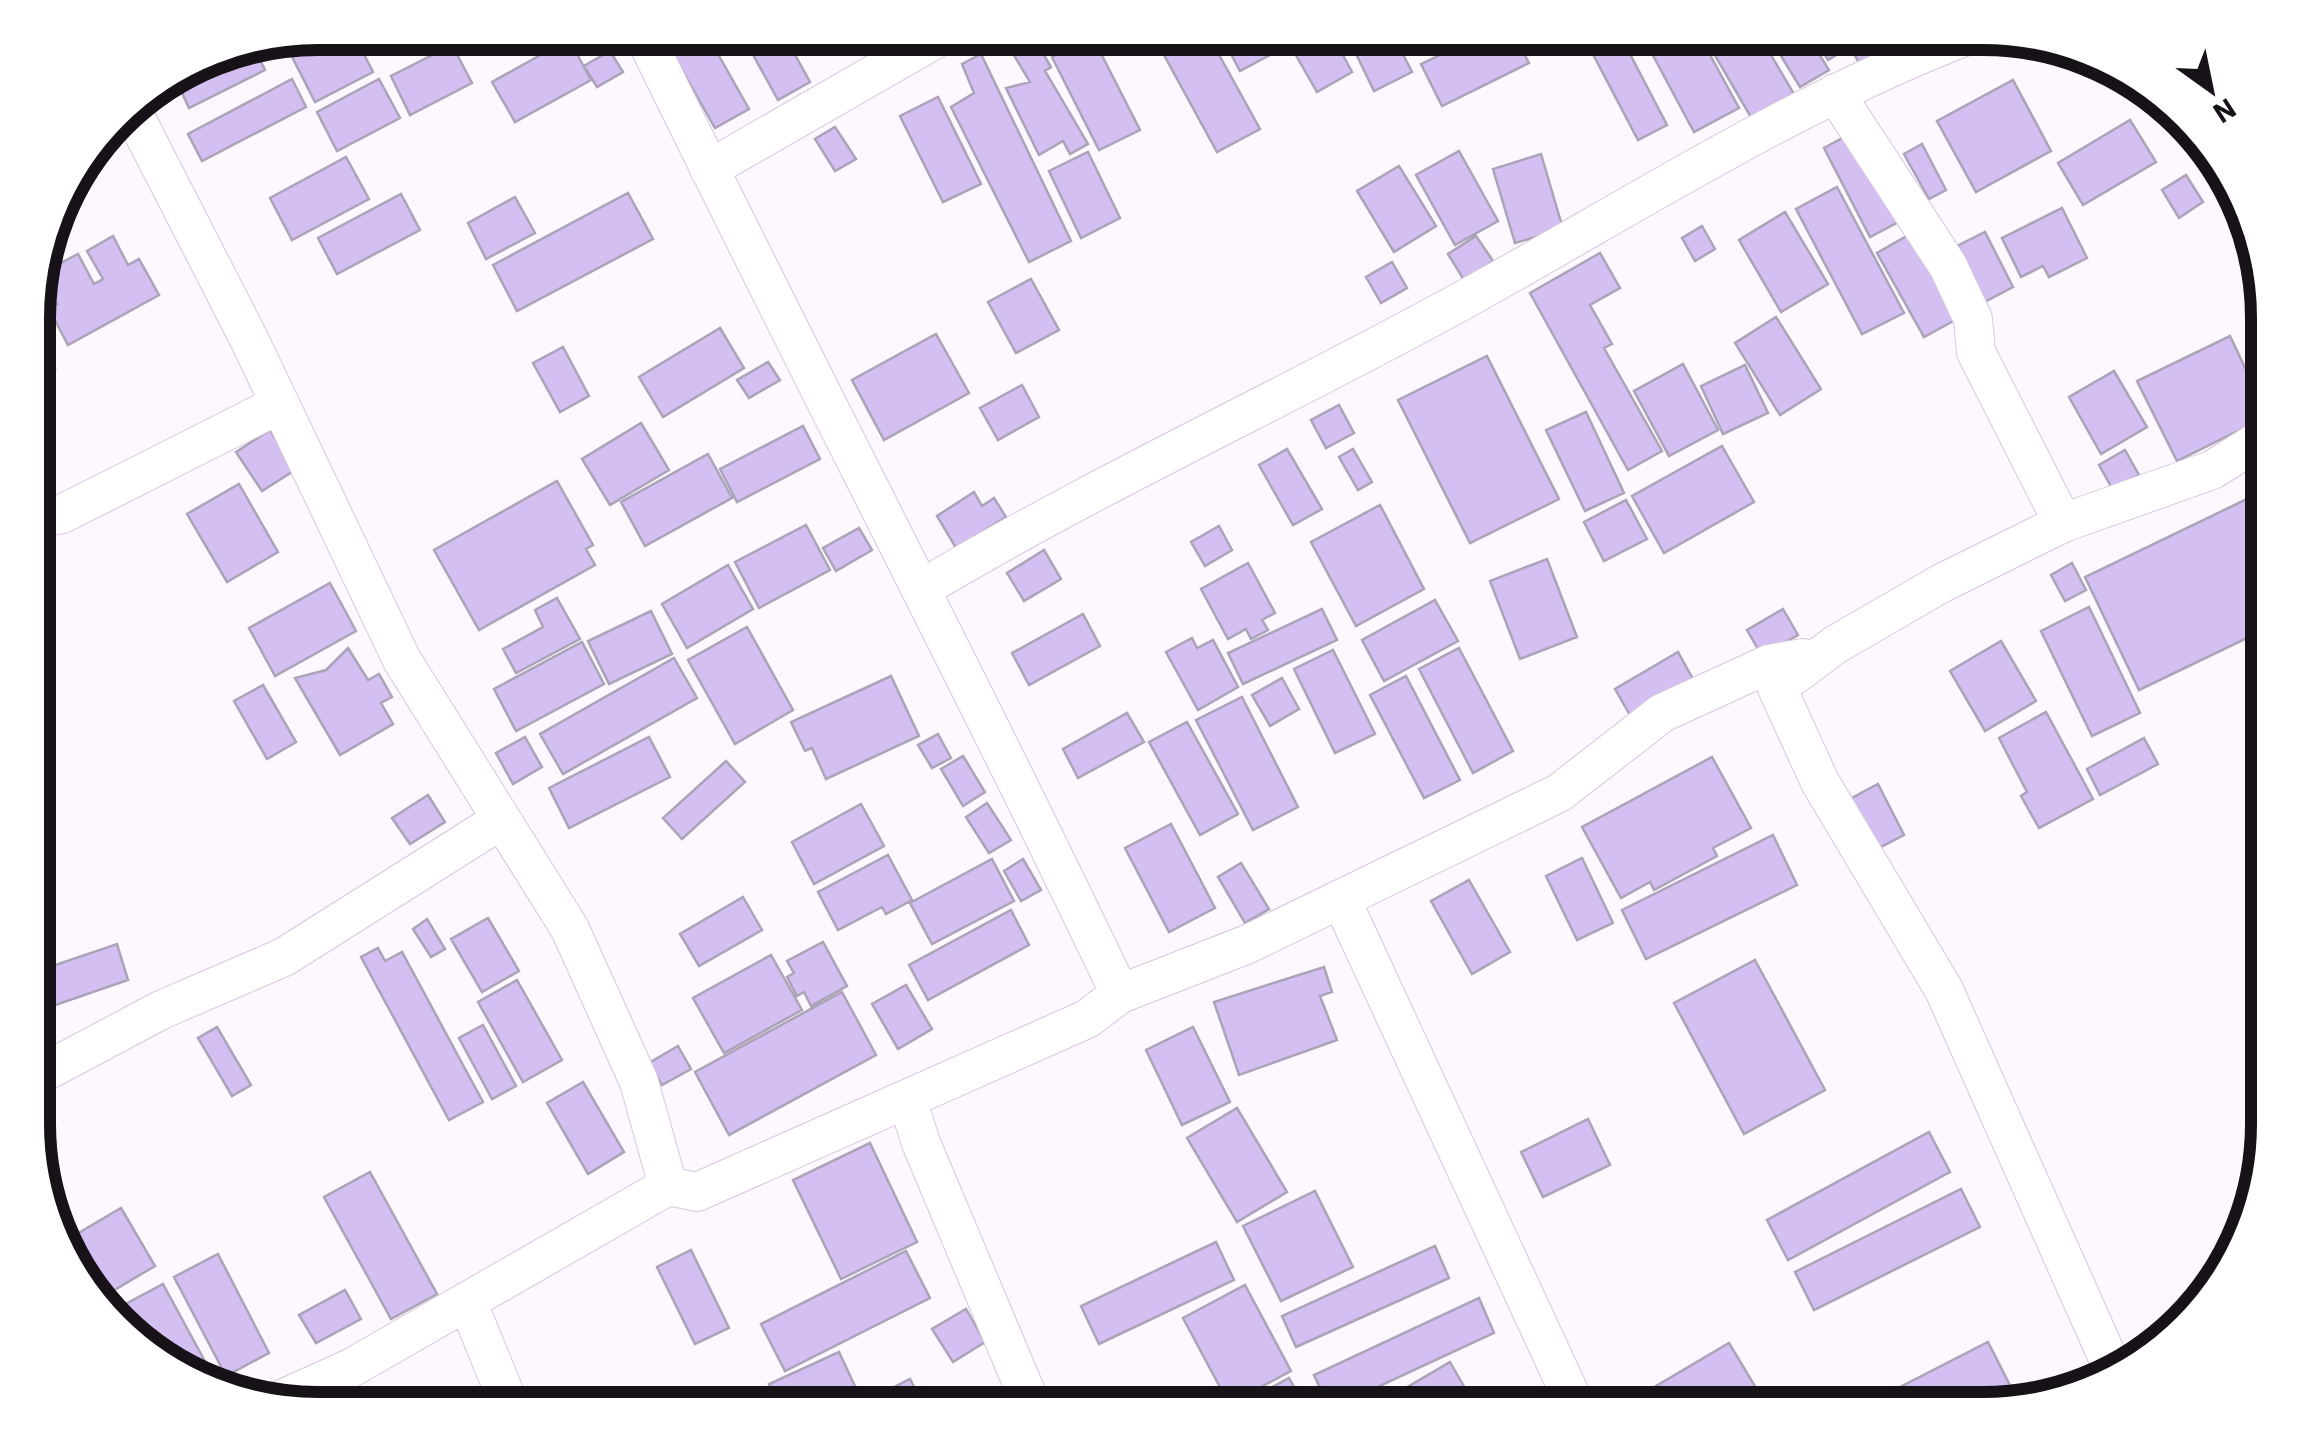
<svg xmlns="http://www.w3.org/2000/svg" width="2301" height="1442" font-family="'IBM Plex Sans',sans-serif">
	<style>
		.building { fill: #d4bff3; stroke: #aba3b7; stroke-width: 2.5 }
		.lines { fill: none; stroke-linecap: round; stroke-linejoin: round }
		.minor-casing { stroke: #d6c8da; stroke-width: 40 }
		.minor { stroke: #fff; stroke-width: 38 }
		.rim { fill: none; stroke: #171218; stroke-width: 12 }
	</style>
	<rect width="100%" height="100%" fill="#fdf7ff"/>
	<path class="building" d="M318,33h35l20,39 -58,30 -32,-63z
		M661,33h45l43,76 -34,19z
		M741,33h42l27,49 -32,18z
		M866,33h26l4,6 -20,11z
		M1022,33h9l20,34 -6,4 43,73 -18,10 -7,-13 -24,14 -33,-67 24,-6 -24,-40z
		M1152,33h55l53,96 -43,23z
		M1220,33h52l9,16 -41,22z
		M1282,33h31l-24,13z
		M1324,33h7l21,39 -35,20 -24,-42z
		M1346,33h46l20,39 -38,19z
		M1405,33h49l-39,19z
		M1486,33h27l16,30 -87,43 -21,-42z
		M1602,33h17l48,92 -29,15 -52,-99z
		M1641,33h57l41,75 -45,24z
		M1702,33h56l36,61 -42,25z
		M1767,33h39l23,37 -29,17z
		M1812,33h70l9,15 -30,18 -11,-19 -22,13z
		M1888,33h21l3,6 -16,8z
		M1092,36l48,94 -41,20 -47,-93z
		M569,39l22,41 -76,42 -23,-40z
		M452,45l20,38 -62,32 -19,-39z
		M253,46l12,24 -76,38 -15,-32 36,-22z
		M610,51l13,21 -26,15 -13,-21z
		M981,54l90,187 -42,21 -78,-155 23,-14 -12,-29z
		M292,79l14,28 -104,54 -14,-27z
		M379,79l21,39 -63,33 -20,-39z
		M2013,80l38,71 -75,41 -39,-71z
		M938,97l43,87 -38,18 -43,-86z
		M2130,120l26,42 -73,43 -25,-42z
		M835,127l21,32 -21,12 -20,-32z
		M1850,134l54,85 -34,18 -46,-89z
		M1922,144l24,46 -17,9 -25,-45z
		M1459,151l39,70 -43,24 -39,-70z
		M1088,152l32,66 -39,20 -32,-67z
		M1541,154l22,75 -48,14 -22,-74z
		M346,157l23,42 -77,41 -22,-42z
		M1399,166l37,60 -42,26 -37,-61z
		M2186,175l17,27 -24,16 -17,-28z
		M1837,187l67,126 -42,21 -66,-125z
		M628,193l25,46 -136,72 -24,-46z
		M401,194l19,36 -83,44 -19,-36z
		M515,197l20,36 -49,26 -18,-36z
		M2062,208l25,50 -38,19 -6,-11 -22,11 -19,-39z
		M1785,212l43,72 -47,28 -42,-72z
		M52,225l10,17 -18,11z
		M1702,226l13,23 -20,12 -13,-23z
		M1919,229l47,85 -42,23 -47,-84z
		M1985,232l28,55 -38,20 -28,-56z
		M113,236l15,29 11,-6 20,36 -91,50 -19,-36 8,-5 -17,-30 38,-20 16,30 9,-5 -16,-28z
		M1476,236l17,25 -29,19 -16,-26z
		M1600,253l20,35 -30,17 22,39 -8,4 58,103 -34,19 -98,-177z
		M1392,262l15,26 -26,15 -15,-26z
		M1031,279l28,51 -43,23 -28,-51z
		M1776,317l45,72 -41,26 -45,-72z
		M720,328l24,40 -81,49 -24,-40z
		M35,332l20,37 -20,10z
		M936,334l33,59 -85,47 -32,-60z
		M2230,336l38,80 -91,45 -40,-80z
		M563,347l26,49 -29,16 -27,-49z
		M1487,356l72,143 -89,44 -72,-143z
		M768,362l12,18 -31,18 -12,-18z
		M1683,364l35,66 -49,26 -35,-65z
		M1745,365l23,48 -45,21 -22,-48z
		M2114,371l33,56 -46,27 -32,-57z
		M1022,385l17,32 -41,23 -18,-32z
		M1339,405l15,28 -28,15 -15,-28z
		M1586,412l38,81 -39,18 -39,-81z
		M641,423l28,47 -59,35 -28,-46z
		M803,426l17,33 -83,43 -17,-33z
		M270,430l25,40 -33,21 -26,-39z
		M1722,446l32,56 -90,51 -32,-57z
		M1287,449l35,60 -29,16 -34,-60z
		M1353,449l19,33 -14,8 -19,-33z
		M2125,450l14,25 -26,15 -14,-25z
		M708,454l24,44 -87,48 -24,-44z
		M557,481l36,64 -7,4 9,16 -116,65 -45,-80z
		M239,484l39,68 -51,30 -40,-68z
		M974,492l8,14 12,-8 12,19 -50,31 -19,-32z
		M2247,499l21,44v13l-10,4 10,20v48l-129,62 -54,-113z
		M1626,500l21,39 -43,22 -20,-39z
		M1380,505l44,84 -68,37 -45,-84z
		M806,525l24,45 -71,38 -24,-46z
		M1219,526l13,24 -27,16 -14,-24z
		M859,528l13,22 -36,21 -13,-23z
		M1044,550l17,29 -37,22 -17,-28z
		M1547,559l30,78 -57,22 -30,-78z
		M1248,563l27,50 -13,7 6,10 -17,9 -5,-10 -18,10 -27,-50z
		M2072,563l14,27 -21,11 -14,-26z
		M728,565l25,44 -66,39 -25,-44z
		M330,583l26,48 -81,45 -26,-48z
		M557,598l23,41 -64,34 -13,-24 40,-22 -8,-17z
		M1435,600l23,41 -74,40 -22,-41z
		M2089,607l51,106 -48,23 -51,-105z
		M1322,609l15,31 -94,44 -15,-31z
		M1783,609l15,26 -36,21 -15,-26z
		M651,611l21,43 -63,30 -21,-43z
		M1083,614l17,32 -71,39 -17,-32z
		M747,627l46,83 -58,34 -47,-84z
		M1192,638l5,10 16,-8 25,47 -40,23 -32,-58z
		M2001,641l35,60 -51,30 -35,-60z
		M582,642l22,42 -88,47 -22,-42z
		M348,648l20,32 11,-6 13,23 -11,6 12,21 -53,31 -45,-77 31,-8z
		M1459,648l54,103 -40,22 -54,-104z
		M1333,650l42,84 -40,19 -41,-84z
		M1678,652l15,27 -63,36 -15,-26z
		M674,658l23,40 -134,76 -23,-40z
		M891,676l28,60 -93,43 -14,-31 -7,3 -14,-29z
		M1406,676l54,104 -36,18 -54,-103z
		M1282,678l17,31 -29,17 -18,-31z
		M263,685l33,57 -29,17 -33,-58z
		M1242,697l56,110 -45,23 -57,-110z
		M2046,712l47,87 -54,29 -18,-32 6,-4 -28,-54z
		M1127,713l17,29 -66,36 -15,-29z
		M1187,722l51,92 -38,21 -51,-93z
		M938,734l13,24 -19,10 -14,-23z
		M525,737l17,30 -29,17 -17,-31z
		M649,737l21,40 -101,51 -20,-40z
		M2144,738l14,26 -58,31 -13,-26z
		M963,756l22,36 -22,14 -22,-37z
		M1712,757l39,71 -38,20 4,8 -63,34 -4,-8 -29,16 -39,-71z
		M726,761l19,21 -63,57 -19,-21z
		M1878,784l26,51 -27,14 -27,-50z
		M428,795l17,27 -35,22 -18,-26z
		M987,803l24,37 -22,13 -23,-36z
		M861,804l23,42 -70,38 -22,-42z
		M1171,824l44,84 -46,24 -44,-84z
		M1773,835l24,50 -151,74 -24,-49z
		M888,855l24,45 -26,14 -4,-7 -44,23 -20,-38z
		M1582,858l31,65 -36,17 -31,-64z
		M992,859l22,42 -82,43 -22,-41z
		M1023,859l18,31 -20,11 -17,-30z
		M1241,863l28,46 -24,14 -27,-46z
		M1469,880l41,72 -38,22 -41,-73z
		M743,897l19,33 -63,36 -19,-32z
		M1011,910l18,35 -101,55 -19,-35z
		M488,918l31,53 -37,21 -31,-53z
		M427,919l18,30 -14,8 -18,-28z
		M823,942l24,44 -36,20 -7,-14 -7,4 -10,-19 7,-4 -7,-12z
		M117,944l11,36 -93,32v-40z
		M378,948l7,13 17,-9 81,150 -34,18 -88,-163z
		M771,955l31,55 -78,43 -31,-55z
		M1755,960l70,130 -81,44 -70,-131z
		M1324,967l8,25 -12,4 17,44 -98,35 -25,-73z
		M517,980l45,80 -39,22 -45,-80z
		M906,985l26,44 -34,20 -26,-45z
		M842,992l34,63 -147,80 -34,-63z
		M483,1025l33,61 -24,13 -33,-61z
		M217,1027l34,58 -19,11 -34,-58z
		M1193,1027l37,75 -48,23 -36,-75z
		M678,1046l13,23 -29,16 -13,-22z
		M583,1082l41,70 -36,22 -41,-71z
		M1237,1108l50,84 -50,30 -50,-84z
		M1588,1119l22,46 -67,32 -22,-45z
		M1929,1132l21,40 -162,88 -21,-40z
		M870,1143l47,99 -76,37 -48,-99z
		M370,1172l67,122 -46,25 -67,-122z
		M1961,1189l19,38 -166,83 -19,-38z
		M1315,1191l38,76 -72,34 -38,-75z
		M121,1208l34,58 -44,26 -34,-58z
		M1216,1242l18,38 -135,64 -18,-38z
		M1435,1246l14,32 -153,69 -14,-31z
		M691,1250l38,78 -34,16 -38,-77z
		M906,1251l24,47 -145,73 -24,-47z
		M218,1254l51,99 -43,23 -52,-99z
		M163,1284l51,94 -54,-16 -25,-27 -15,-28z
		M1245,1285l46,86 -62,33 -46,-86z
		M345,1290l16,29 -45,24 -17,-28z
		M1479,1298l15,35 -164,76 -16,-34z
		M966,1309l19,33 -32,20 -21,-33z
		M1988,1342l31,61 -18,6h-131l-3,-5z
		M1729,1343l27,45 -35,21h-65l-10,-17z
		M839,1352l22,47 -23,10h-57l-12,-25z
		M1450,1362l27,47h-107z
		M1289,1378l17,31h-74z
		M910,1379l16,30h-75z
		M653,1388l11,21h-52z
		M426,1390l10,19h-47z"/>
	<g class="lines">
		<g class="minor-casing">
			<path id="minor" d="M643,33c156,322 323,638 477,961
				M1835,93l113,173 25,53 3,33 87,171
				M129,105l120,234 153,321 168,269 69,153 29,104
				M709,169l237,-136
				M35,519l27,-5 218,-110
				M923,588c174,-104 358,-188 535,-285 169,-93 335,-201 516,-270
				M1341,899l236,510
				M35,1077l126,-67 123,-53 217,-137
				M908,1102l13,41 112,266
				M467,1301l44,108
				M2115,1374l-171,-384 -124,-208 -43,-94 58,-43 105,-61 123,-61 149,-53 56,-35
				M282,1399l69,-31 317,-182 29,6 390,-173 33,-25 128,-50 311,-151 103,-80 107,-49 34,-6 -26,30"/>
		</g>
		<use href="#minor" class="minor"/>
	</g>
	<path d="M0 0H2301V1442H0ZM318 50H1983A268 268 0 0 1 2251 318V1124A268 268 0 0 1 1983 1392H318A268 268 0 0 1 50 1124V318A268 268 0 0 1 318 50Z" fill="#fff" fill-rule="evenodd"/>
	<path class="rim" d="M318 50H1983A268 268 0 0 1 2251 318V1124A268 268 0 0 1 1983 1392H318A268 268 0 0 1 50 1124V318A268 268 0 0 1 318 50Z"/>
	<g transform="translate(2211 90) rotate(147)" stroke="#ffffff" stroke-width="8" paint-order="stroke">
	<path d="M0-8L18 38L0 25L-18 38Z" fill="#171218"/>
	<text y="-15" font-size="28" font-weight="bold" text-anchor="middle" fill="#171218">N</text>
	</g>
</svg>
